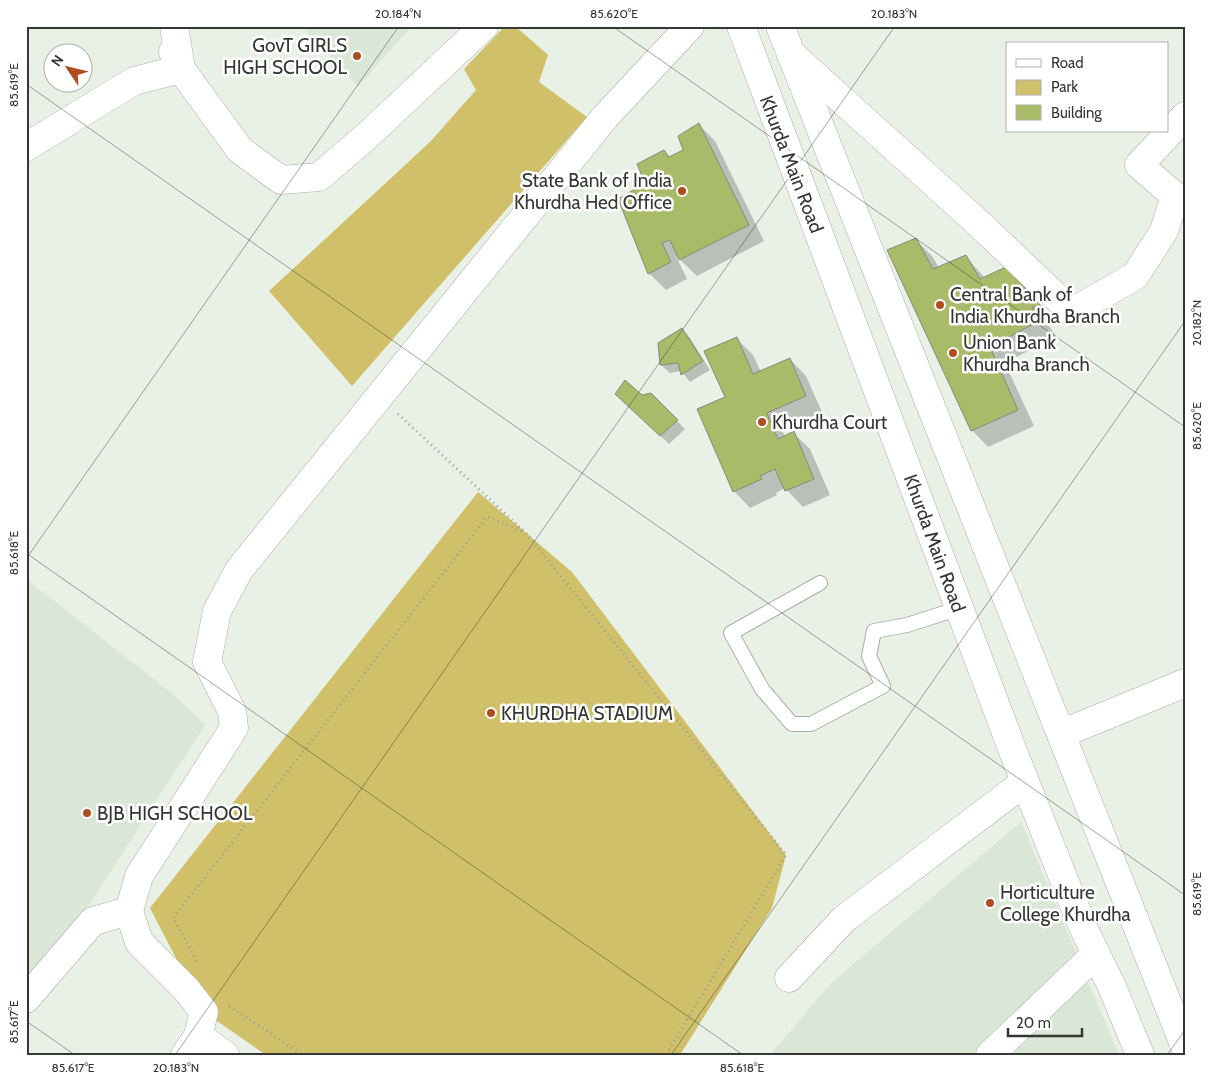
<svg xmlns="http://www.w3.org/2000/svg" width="1211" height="1081" font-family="Cabin,sans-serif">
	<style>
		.built { fill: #dae6d6 }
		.green { fill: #cfc069 }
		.shadow { fill: #0003 }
		.building { fill: #a9bb68; stroke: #86897d }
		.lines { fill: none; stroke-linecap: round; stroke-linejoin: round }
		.service-casing { stroke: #a7afa4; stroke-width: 16 }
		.minor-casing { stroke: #a7afa4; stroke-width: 29 }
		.tertiary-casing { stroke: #a7afa4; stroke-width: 29 }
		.secondary-casing { stroke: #a7afa4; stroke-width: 29 }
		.path { stroke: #999f97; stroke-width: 3; stroke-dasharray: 1 4; stroke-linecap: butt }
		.service { stroke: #fff; stroke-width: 14 }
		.minor { stroke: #fff; stroke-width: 28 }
		.tertiary { stroke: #fff; stroke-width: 28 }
		.secondary { stroke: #fff; stroke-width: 28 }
		.ticks { fill: none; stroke: #343733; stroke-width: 1; stroke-opacity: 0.45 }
		.poi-dot { fill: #b14b20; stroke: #fff; stroke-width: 2 }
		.labels { text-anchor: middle; stroke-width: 5; stroke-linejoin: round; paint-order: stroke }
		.poi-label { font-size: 19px; fill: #343733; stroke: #fff; text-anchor: start }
		.street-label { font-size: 19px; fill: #343733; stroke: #fff }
		.neatline { fill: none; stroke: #343733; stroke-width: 2 }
		.ticks-label { font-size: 12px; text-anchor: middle; fill: #343733 }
	</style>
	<rect width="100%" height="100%" fill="#e9f1e6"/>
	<path class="built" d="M301,26h111l-54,61z
		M26,579l147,115 32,31 -114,177 -65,85z
		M1021,822l98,233h-349l61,-72z"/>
	<path class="green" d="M505,26h10l33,29 -9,27 48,35 -235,269 -83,-95 161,-149 46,-52 -12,-21z
		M478,492l94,80 214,283 -14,53 -92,147h-414l-62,-43 -54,-104z"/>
	<path class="shadow" d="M699,125l16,16 49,100 -67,35 -21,-20 11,23 -21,11 -17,-17 -3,-90 18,-31 6,6 15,-7z
		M915,239l17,17 7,12 27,-11 19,21 37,7 35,38h-10l9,13 -51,27 29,63 -46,21 -16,-17z
		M682,329l8,9 20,32 -20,12 -9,-11 -11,2 -9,-8z
		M736,338l17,17 8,17 29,-13 16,17 16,36 -40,18 3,7 8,-4 17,16 20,46 -27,12 -18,-19 -9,5 1,2 -27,13 -16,-17 -8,-93z
		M651,395l34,34 -16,15 -44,-42z"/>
	<path class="building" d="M699,123l50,102 -70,35 -9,-20 -8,3 9,19 -23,12 -30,-75 27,-16 -8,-19 27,-14 5,7 14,-7 -5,-14z
		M916,238l17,31 33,-14 14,24 26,-12 36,40h-10l9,13 -51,27 28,63 -47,21 -84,-181z
		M682,328l21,33 -22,14 -3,-12 -18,2 -2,-22z
		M737,337l16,37 37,-16 16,38 -39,17 11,26 16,-8 20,48 -29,12 -10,-22 -15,7 2,3 -29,13 -36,-83 28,-12 -21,-46z
		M625,380l17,15 9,-2 27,27 -18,16 -45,-42z"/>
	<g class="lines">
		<g class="service-casing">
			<path id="service" d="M820,583l-89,50 31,56 30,35h19l72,-38 -14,-30 5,-25 33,-6 53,-17"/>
		</g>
		<g class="minor-casing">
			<path id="minor" d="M174,26l7,43 59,81 41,30 38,-3 49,-42 116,-109
				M791,54l184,166 97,92 63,-36 29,-45 11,-35 10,4
				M26,147l108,-66 47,-12 -8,-17
				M1175,196l-36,-31 46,-49
				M1061,734l124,-51
				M789,978l55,-59 181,-137
				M26,999l67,-78 36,-10
				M198,1036l27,19
				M990,1055l106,-101"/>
		</g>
		<g class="tertiary-casing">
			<path id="tertiary" d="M185,1055l13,-19 6,-24 -18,-23 -47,-47 -10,-31 10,-35 95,-148 -2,-17 -25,-49 10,-51 22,-41 367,-454 84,-90"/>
		</g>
		<g class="secondary-casing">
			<path id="secondary" d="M741,26l273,728 68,171 31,64 27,66
				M780,26l405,1021"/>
		</g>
		<path class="path" d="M398,414l127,118 261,323 -120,200
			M197,961l-24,-43 314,-401 35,14
			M229,1006l74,49"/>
		<use href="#service" class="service"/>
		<use href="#minor" class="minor"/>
		<use href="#tertiary" class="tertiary"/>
		<use href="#secondary" class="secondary"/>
	</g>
	<path class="ticks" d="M612,26l573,401M26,84l1159,811M26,553l717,502M26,559l373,-533M26,1021l49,34M175,1055l720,-1029M671,1055l514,-734M1167,1055l18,-25"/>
	<g class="poi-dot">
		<circle cx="357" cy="56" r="5"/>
		<circle cx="682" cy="191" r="5"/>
		<circle cx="940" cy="305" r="5"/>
		<circle cx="953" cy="353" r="5"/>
		<circle cx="762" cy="422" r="5"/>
		<circle cx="491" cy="713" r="5"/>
		<circle cx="87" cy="813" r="5"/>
		<circle cx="990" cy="903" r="5"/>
	</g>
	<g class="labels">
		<g class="poi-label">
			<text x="347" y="52" text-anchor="end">GovT GIRLS<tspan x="347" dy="22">HIGH SCHOOL</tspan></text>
			<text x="672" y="187" text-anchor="end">State Bank of India<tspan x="672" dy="22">Khurdha Hed Office</tspan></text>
			<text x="950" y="301">Central Bank of<tspan x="950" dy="22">India Khurdha Branch</tspan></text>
			<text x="963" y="349">Union Bank<tspan x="963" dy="22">Khurdha Branch</tspan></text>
			<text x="772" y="429">Khurdha Court</text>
			<text x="501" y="720">KHURDHA STADIUM</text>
			<text x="97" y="820">BJB HIGH SCHOOL</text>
			<text x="1000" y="899">Horticulture<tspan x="1000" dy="22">College Khurdha</tspan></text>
		</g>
		<g class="street-label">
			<text transform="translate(792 164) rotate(69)" y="7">Khurda Main Road</text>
			<text transform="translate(935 543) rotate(70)" y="7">Khurda Main Road</text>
		</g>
	</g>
	<rect width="1211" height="1081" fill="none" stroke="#ffffff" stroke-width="55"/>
	<rect x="1006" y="42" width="162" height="90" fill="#ffffff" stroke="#aeafad"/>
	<rect x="1016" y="59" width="25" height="8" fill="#ffffff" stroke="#aeafad"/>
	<text x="1051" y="68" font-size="15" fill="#343733">Road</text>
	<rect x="1016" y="80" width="25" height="15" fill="#cfc069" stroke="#aeafad"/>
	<text x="1051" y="92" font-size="15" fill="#343733">Park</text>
	<rect x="1016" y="105" width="25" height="15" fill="#a9bb68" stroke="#aeafad"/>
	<text x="1051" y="118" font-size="15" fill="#343733">Building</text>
	<g transform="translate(68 68) rotate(305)"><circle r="24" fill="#ffffff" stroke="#aeafad"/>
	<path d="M0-4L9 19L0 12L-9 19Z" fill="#b14b20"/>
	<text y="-8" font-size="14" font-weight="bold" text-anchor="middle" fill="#343733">N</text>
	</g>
	<path d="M1008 1028v8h74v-8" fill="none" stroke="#343733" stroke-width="2.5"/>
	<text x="1016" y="1028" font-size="15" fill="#343733" stroke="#ffffff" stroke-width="4" paint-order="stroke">20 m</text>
	<rect x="28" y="28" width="1156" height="1026" class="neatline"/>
	<g class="ticks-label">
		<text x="398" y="18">20.184°N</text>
		<text x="614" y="18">85.620°E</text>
		<text x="894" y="18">20.183°N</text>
		<text transform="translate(14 85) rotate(-90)" y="4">85.619°E</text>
		<text transform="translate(1197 323) rotate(-90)" y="4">20.182°N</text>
		<text transform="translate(1197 426) rotate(-90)" y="4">85.620°E</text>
		<text transform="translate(14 553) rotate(-90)" y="4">85.618°E</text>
		<text transform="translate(1197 894) rotate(-90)" y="4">85.619°E</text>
		<text transform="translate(14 1022) rotate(-90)" y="4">85.617°E</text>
		<text x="73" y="1072">85.617°E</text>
		<text x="176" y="1072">20.183°N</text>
		<text x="742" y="1072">85.618°E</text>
	</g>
</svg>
